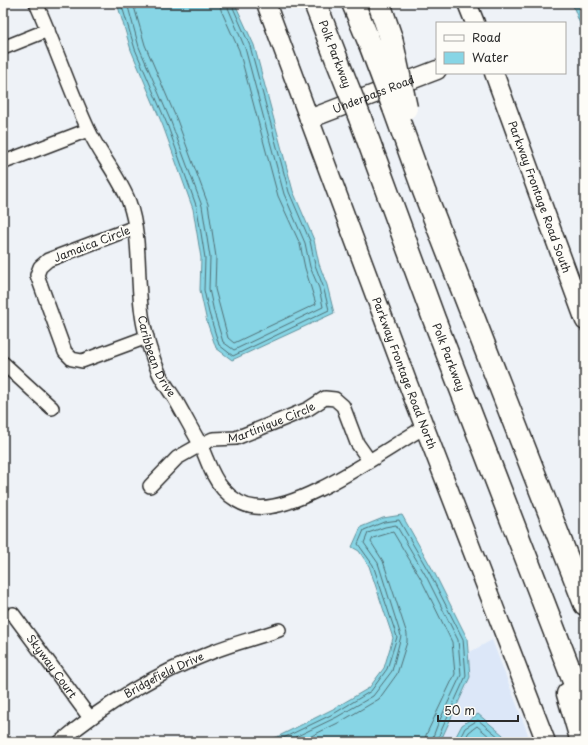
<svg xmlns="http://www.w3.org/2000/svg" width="588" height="745" font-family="'Playpen Sans',sans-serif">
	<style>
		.built { fill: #dce7f8 }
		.water { fill: #87d5e5; stroke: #62919b }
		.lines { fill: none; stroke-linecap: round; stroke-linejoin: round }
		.shore { stroke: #506f75; stroke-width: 1 }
		.street-casing { stroke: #2b2b2b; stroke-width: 16 }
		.secondary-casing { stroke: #2b2b2b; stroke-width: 21 }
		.highway-casing { stroke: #2b2b2b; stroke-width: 25 }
		.street { stroke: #fdfcf7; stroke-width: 13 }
		.secondary { stroke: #fdfcf7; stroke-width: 18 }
		.highway { stroke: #fdfcf7; stroke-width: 22 }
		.highway-bridge-casing { stroke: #2b2b2b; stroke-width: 25; stroke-linecap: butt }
		.highway-bridge { stroke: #fdfcf7; stroke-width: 22 }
		.labels { text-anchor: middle; stroke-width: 4; stroke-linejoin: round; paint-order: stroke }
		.street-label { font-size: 11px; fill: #2b2b2b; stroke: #fdfcf7 }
	</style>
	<rect width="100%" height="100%" fill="#eef2f7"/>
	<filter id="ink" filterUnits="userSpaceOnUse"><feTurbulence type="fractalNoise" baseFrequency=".025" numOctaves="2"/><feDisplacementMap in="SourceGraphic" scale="8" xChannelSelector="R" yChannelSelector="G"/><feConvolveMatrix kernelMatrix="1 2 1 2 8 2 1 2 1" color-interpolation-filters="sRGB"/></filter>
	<g filter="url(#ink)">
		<path class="built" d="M492,640l39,102h-26l-2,-7 -41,-10 -9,17h-13l30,-65 -2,-24z"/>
		<path class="water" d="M117,3h116l3,3 18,39 39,146 21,49 5,24 8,21 7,28 -102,47 -16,-12 -9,-26 -7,-32 1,-32 -8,-49 -30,-83 -32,-76z
			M572,3h13v34z
			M402,515l32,57 33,66 3,39 -30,65h-173l66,-33 36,-21 15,-20 9,-30 -24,-72 -10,-15 -7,-4 9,-20 22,-9z
			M478,714l25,21 2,7h-52l9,-17z"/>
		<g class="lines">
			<path class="shore" d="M121,3l14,46 32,75 30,84 8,50 -1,32 5,23 10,32 14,11 96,-46 -6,-24 -8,-21 -5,-24 -21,-49 -39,-146 -19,-43
				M127,3l12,44 32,75 31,84 8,51 -1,32 5,23 9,30 11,8 89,-43 -4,-19 -9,-21 -5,-24 -21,-49 -39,-146 -19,-45
				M133,3l12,42 32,75 31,84 8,53 -1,32 13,49 6,5 82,-39 -11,-36 -5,-24 -22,-48 -39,-146 -18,-40 -1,-7
				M275,742l60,-29 36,-22 16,-22 10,-32 -24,-72 -15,-21 6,-14 20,-8 15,-2 31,54 33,65 3,37 -30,66
				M285,742l52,-25 36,-21 19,-25 9,-35 -23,-73 -14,-20 4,-10 17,-6 11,-2 30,51 32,64 3,35 -24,51 -6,16
				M299,742l41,-20 39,-23 18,-25 10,-32v-8l-24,-73 -12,-19 2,-4 20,-6 28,47 31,63 3,32 -29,61 -1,7
				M458,742l7,-14 13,-8 21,17 2,5
				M463,742l6,-10 8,-6 19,16"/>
			<g class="street-casing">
				<g id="street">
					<path id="s1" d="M36,3c19,42 33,85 52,126 12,26 31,47 41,73 14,40 6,83 15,124 3,16 9,33 15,47 4,9 11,18 16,26 8,14 16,29 24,43 8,16 12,34 24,47 8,9 20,17 32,18 44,6 130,-58 170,-80"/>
					<path d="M3,48l45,-18"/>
					<path d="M3,161h4l81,-31"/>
					<path d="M135,227l-87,33 -8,7 -3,8 28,77 7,7 10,2 65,-24"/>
					<path d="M3,363l49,45"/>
					<path id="s2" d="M150,486l27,-28 23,-13 13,-6 23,-1 72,-29 17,-11 10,1 8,7 14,37 12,17"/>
					<path id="s3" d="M13,614l77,104"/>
					<path id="s4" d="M60,742c45,-38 98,-69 152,-90 22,-9 45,-14 67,-22"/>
				</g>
			</g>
			<g class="secondary-casing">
				<g id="secondary">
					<path id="s5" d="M266,3l142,381 138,358"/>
					<path d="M467,3l8,20"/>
					<path id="s6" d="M494,73l91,248"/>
					<path id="s7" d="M309,119l128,-49"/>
				</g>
			</g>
			<g class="highway-casing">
				<g id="highway">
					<path d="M315,3l22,57"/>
					<path d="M353,3l17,41"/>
					<path d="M379,3l12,35"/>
					<path d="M394,108l30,83 161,413"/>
					<path id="s8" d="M360,118l74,201 151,391"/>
					<path d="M568,694l14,48"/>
				</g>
			</g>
			<use href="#street" class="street"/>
			<use href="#secondary" class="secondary"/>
			<use href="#highway" class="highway"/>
			<g class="highway-bridge-casing">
				<path id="highway-bridge" d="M391,38l15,70
					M370,44l24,64
					M337,60l23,58"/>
			</g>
			<use href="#highway-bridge" class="highway-bridge"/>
		</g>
	</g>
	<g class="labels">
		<g class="street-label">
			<text transform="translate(335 54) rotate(69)" y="4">Polk Parkway</text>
			<text dy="4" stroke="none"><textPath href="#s7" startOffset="69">Underpass Road</textPath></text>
			<text dy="4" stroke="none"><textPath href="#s6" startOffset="132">Parkway Frontage Road South</textPath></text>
			<text transform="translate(92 244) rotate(-21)" y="4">Jamaica Circle</text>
			<text dy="4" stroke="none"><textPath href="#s1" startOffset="378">Caribbean Drive</textPath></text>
			<text dy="4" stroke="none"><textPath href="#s8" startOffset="255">Polk Parkway</textPath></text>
			<text dy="4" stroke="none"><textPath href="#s5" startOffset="395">Parkway Frontage Road North</textPath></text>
			<text dy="4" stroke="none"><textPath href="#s2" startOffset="141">Martinique Circle</textPath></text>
			<text dy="4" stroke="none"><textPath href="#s3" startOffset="65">Skyway Court</textPath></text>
			<text dy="4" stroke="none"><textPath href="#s4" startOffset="124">Bridgefield Drive</textPath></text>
		</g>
	</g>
	<rect width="588" height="745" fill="none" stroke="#fdfcf7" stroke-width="16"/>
	<rect x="8" y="8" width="572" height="729" fill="none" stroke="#2b2b2b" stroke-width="1.5" filter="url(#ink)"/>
	<rect x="436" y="22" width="130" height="52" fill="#fdfcf7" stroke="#a9a8a5"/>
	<rect x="444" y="35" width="20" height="6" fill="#fdfcf7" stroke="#a9a8a5"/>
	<text x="472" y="42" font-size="12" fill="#2b2b2b">Road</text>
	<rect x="444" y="52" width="20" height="12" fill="#87d5e5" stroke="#a9a8a5"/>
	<text x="472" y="62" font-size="12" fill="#2b2b2b">Water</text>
	<path d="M438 715v6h80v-6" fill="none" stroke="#2b2b2b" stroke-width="2"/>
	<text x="444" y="715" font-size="12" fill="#2b2b2b" stroke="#fdfcf7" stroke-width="3" paint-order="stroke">50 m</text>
</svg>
